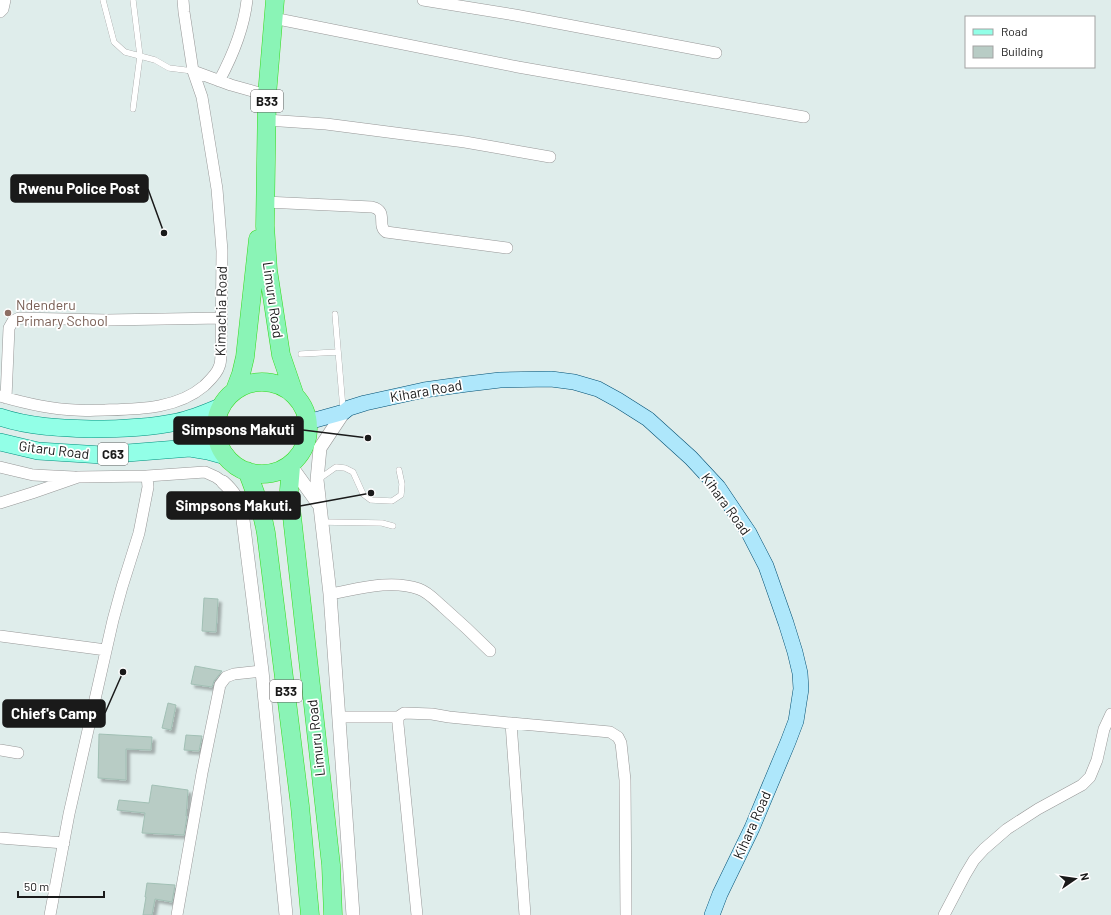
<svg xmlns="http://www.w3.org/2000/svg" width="1111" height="915" font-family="Barlow,sans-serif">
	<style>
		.building { fill: #b8ccc5; stroke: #a1bfb4; filter: url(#shadow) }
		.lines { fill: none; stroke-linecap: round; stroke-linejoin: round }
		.service-casing { stroke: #979797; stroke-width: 6 }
		.minor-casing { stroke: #979797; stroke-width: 12 }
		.tertiary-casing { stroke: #979797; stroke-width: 14 }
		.secondary-casing { stroke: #014e72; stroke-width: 16 }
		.primary-casing { stroke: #00917f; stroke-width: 18 }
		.trunk-casing { stroke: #36da1d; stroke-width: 19 }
		.service { stroke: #fff; stroke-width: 5.5 }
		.minor { stroke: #fff; stroke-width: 11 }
		.tertiary { stroke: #fff; stroke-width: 13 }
		.secondary { stroke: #aee7fb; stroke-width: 15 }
		.primary { stroke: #92ffe7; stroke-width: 17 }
		.trunk { stroke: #8af4b6; stroke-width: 18 }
		.education-dot { fill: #8d6e63; stroke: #fff; stroke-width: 1.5 }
		.labels { text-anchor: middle; stroke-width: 3.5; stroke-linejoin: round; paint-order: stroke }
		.shield { fill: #fff; stroke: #5f5f5f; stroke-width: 1 }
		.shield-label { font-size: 13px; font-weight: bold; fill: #1a1a1a }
		.street-label { font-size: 14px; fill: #1a1a1a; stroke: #fff }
		.education-label { font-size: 14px; fill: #785e54; stroke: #fff; text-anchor: start }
		.leader { fill: none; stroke: #1a1a1a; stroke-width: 1.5 }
		.callout-dot { fill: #1a1a1a; stroke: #fff; stroke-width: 1.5 }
		.callout { fill: #1a1a1a; stroke: #1a1a1a; stroke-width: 1.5 }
		.callout-label { font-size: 15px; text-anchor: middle; font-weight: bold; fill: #fff }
	</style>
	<defs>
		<filter id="shadow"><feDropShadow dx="3.5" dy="3.5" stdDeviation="1" flood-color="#0004"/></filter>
	</defs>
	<rect width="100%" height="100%" fill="#dfedeb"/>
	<path class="building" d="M204,598l14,1 -2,33 -14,-1z
		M195,666l27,5 -8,10 -2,6 -21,-3z
		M168,703l8,2 -5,25 -9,-2z
		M99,734l53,3 -1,13 -25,-1v31l-28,-2z
		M186,735l16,1 -3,15 -15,-1z
		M152,785l36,5 -2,26h1l-3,19 -42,-2 3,-20 -28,-3 2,-10 30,3z
		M147,883l28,2 -3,17 -17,-3 -3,16h-9l3,-18h-1z"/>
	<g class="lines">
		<g class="service-casing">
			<path id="service" d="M103,0l11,42 11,10 30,8 14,8 24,3
				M133,109l7,-53 -7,-56
				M335,314l8,95
				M301,354l37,-2
				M319,479l17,-12 9,1 8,4 10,22 8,6 21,1 9,-6 1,-11 -3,-14
				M321,522l61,1 11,3"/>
		</g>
		<g class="minor-casing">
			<path id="minor" d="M423,0l92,15 201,38
				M0,12l3,-3 2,-9
				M273,18l245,49 286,50
				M193,71l38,14 36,10
				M219,81c13,-24 25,-54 28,-81
				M266,120l60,4 139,18 85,15
				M265,202l107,5c17,4 4,18 14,25l121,16
				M0,396c24,7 50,13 75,14 10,1 20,0 30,0 34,-1 72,-1 99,-24 5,-5 13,-12 15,-19 2,-4 2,-10 2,-15l1,-101 -5,-62 -15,-92 -9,-26 -9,-59 -1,-12
				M6,398l3,-70 4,-7 6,-3 88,2 115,-2
				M0,467l33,8 41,2
				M0,503l32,-10 46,-16 69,-1 58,-4 11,5 7,5
				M330,594c28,-5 61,-15 89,-5 9,3 16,11 24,18 16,14 32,29 47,44
				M0,636l106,14
				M339,717h59
				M511,723l99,9 8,5 3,6 4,37 1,135
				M0,750l18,3
				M0,838l64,5
				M50,915l19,-101 44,-194 9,-33 17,-54 9,-46 -1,-11
				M177,915l25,-142 18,-88 6,-8 8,-3 28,-3
				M417,915l-19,-191v-7l6,-4 28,1 17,3 62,6 14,192
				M944,915l21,-40 9,-15 10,-11 23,-20 31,-20 44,-24 8,-8 7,-17 7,-31 7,-15"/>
		</g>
		<g class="tertiary-casing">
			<path id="tertiary" d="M344,412l-24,36 -3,32 13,114 23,321
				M291,466l28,39
				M223,482c11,10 14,16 19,30l20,159 24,244"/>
		</g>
		<g class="secondary-casing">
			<path id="secondary" d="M308,422l36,-10 5,-4 16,-5 59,-13 43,-6 33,-4 51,-1 23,3 24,7 20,11 30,19 43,39 27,29 31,46 17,33 20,57 9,29 5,21 1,16 -5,32 -8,21 -36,86 -32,66 -8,21"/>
		</g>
		<g class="primary-casing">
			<path id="primary" d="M0,417c30,10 60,11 91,12 29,0 57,-1 86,-7 15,-3 29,-9 43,-15
				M0,442l38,9 64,4 88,-7 18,3 18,5"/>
		</g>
		<g class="trunk-casing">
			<path id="trunk" d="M275,0l-8,95 -2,131 3,44 13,85 14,41
				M216 428a46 46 0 1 1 92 0a46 46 0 1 1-92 0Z
				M235,390l6,-16 4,-17 13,-118
				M291,466l-2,24 42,375 2,50
				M247,471c8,20 15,39 19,62l34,273 10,109"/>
		</g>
		<use href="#service" class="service"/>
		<use href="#minor" class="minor"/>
		<use href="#tertiary" class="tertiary"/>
		<use href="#secondary" class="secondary"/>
		<use href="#primary" class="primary"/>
		<use href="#trunk" class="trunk"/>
	</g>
	<circle class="education-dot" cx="8" cy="313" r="4"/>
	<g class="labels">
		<g class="shield">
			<rect x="251" y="90" width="32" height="22" rx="3"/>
			<rect x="98" y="443" width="30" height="22" rx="3"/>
			<rect x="270" y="680" width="32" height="22" rx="3"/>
		</g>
		<g class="shield-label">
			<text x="267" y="106">B33</text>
			<text x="113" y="459">C63</text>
			<text x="286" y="696">B33</text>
		</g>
		<g class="street-label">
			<text transform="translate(273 300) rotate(82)" y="5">Limuru Road</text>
			<text transform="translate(221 311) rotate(-89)" y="5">Kimachia Road</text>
			<text transform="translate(426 391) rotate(-10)" y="5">Kihara Road</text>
			<text transform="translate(54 450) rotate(7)" y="5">Gitaru Road</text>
			<text transform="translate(726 504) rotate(54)" y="5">Kihara Road</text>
			<text transform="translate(316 738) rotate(-96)" y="5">Limuru Road</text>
			<text transform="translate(752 825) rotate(-66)" y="5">Kihara Road</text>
		</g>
		<g class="education-label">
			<text x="16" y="310">Ndenderu<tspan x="16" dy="16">Primary School</tspan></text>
		</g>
	</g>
	<path class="leader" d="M164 233L148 189M368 438L303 430M371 493L300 506M123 672L105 713"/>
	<g class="callout-dot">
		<circle cx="164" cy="233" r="4"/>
		<circle cx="368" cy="438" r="4"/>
		<circle cx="371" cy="493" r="4"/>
		<circle cx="123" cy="672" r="4"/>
	</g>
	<g class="callout">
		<rect x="11" y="175" width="137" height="27" rx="4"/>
		<rect x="174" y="417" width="129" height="27" rx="4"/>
		<rect x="167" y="492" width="133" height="27" rx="4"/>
		<rect x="3" y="700" width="102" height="27" rx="4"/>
	</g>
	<g class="callout-label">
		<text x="79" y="194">Rwenu Police Post</text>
		<text x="238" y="435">Simpsons Makuti</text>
		<text x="234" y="511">Simpsons Makuti.</text>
		<text x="54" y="719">Chief's Camp</text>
	</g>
	<rect x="965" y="16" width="130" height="52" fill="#ffffff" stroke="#a3a3a3"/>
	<rect x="973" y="29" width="20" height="6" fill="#92ffe7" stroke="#a3a3a3"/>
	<text x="1001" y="36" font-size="12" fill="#1a1a1a">Road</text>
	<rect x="973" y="46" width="20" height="12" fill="#b8ccc5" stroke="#a3a3a3"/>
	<text x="1001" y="56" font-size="12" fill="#1a1a1a">Building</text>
	<g transform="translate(1075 879) rotate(77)" stroke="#ffffff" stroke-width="3" paint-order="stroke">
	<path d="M0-3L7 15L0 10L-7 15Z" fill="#1a1a1a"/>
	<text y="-6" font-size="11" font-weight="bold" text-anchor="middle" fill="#1a1a1a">N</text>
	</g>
	<path d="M18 891v6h86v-6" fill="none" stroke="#1a1a1a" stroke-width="2"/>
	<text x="24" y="891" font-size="12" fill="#1a1a1a" stroke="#ffffff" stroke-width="3" paint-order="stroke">50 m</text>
</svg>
